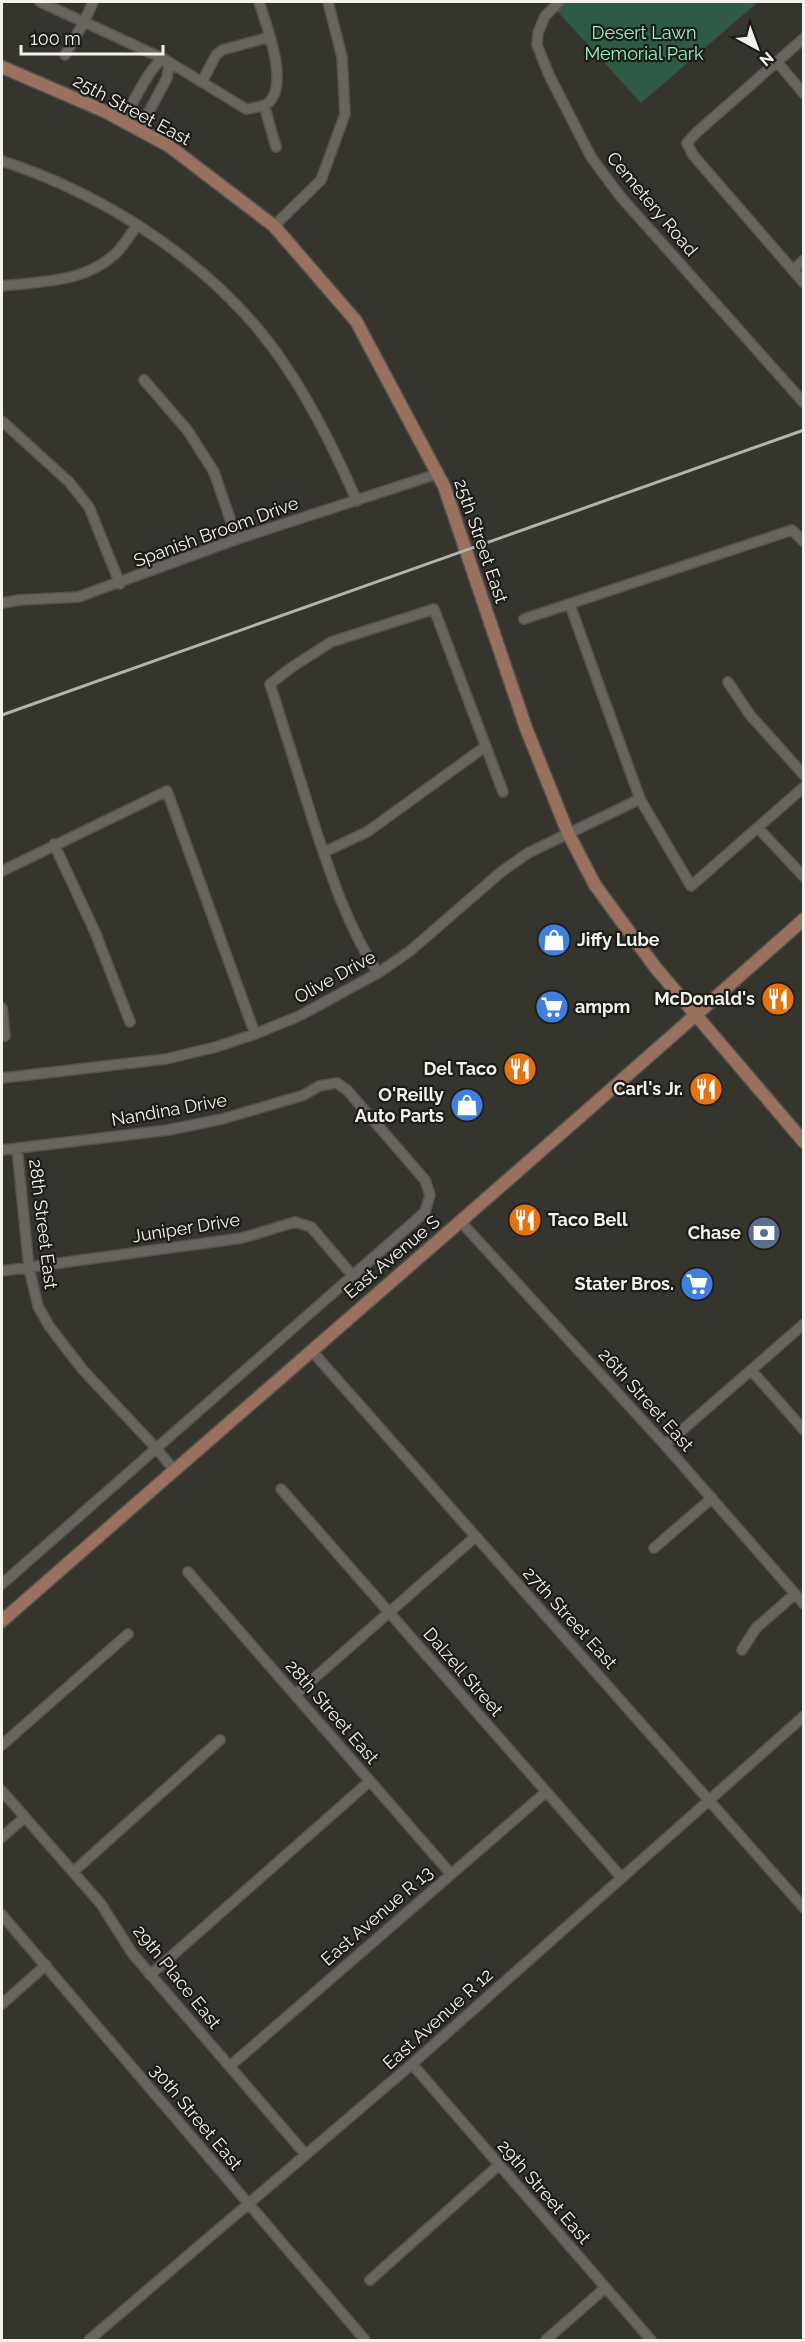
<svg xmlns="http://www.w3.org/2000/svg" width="805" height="2342" font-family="Raleway,sans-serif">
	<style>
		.green { fill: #2d5b45 }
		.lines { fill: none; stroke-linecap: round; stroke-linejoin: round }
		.minor-casing { stroke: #55534d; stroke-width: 12 }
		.major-casing { stroke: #55534d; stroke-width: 15 }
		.minor { stroke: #67655d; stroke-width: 9 }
		.major { stroke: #9a705f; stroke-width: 12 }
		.rail { stroke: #b3b2ac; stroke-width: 3 }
		.labels { text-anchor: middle; stroke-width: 4.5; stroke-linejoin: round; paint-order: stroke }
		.park-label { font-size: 18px; fill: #94f4c4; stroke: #1d1c19 }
		.street-label { font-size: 18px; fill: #f2f1ec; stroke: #1d1c19 }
		.poi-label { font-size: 18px; font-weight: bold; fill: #f2f1ec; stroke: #1d1c19; text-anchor: end }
	</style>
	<rect width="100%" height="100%" fill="#36352d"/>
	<path class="green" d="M549,2h209l-117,101z"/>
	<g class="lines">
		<g class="minor-casing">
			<path id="minor" d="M40,2l44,20 -19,33
				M93,2l-9,20 80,37 82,50c7,-1 17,-2 22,-6 22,-18 -2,-79 -9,-101
				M559,2l-14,14 -7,17 -1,12 12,30 42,82 29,39 184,207
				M804,38l-108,95 -9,10 6,12 111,128
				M777,62l27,32
				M202,82l14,-27 6,-5 48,-13
				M264,105l12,42
				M123,121c8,-14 28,-58 41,-62l5,6 -2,13 -28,52
				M2,161c108,35 219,108 283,204 29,43 51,89 72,136
				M274,226l47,-46 24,-66 -3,-57 -14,-55
				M793,270l11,-10
				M2,286c39,-5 82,-3 113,-32 9,-8 15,-20 23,-29
				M144,380l44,51 26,41 23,67
				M2,421l67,61 20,25 31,77
				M2,603l17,-3 59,-3 159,-58 200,-65
				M570,605l70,194 51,87 113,-99
				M524,619l268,-89 12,12
				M728,682l22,33 54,60
				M758,828l46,49
				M54,844l41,88 35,90
				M324,852l43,-20 119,-86
				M2,871l165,-80 88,243
				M378,973c-30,-45 -48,-100 -65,-152 -14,-46 -29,-91 -43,-137l22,-17 39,-25 103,-33 69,183
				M2,1008l3,28
				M2,1078l164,-19 50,-12 39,-13 44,-18 79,-43 32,-22 91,-79 27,-19 112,-54
				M17,1148l12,120 9,38 11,20 34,44 73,78 18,22
				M2,1150l166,-20 54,-11 82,-24 15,-9 18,-3 10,7 78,90 5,15 -5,17 -423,372
				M461,1222l204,223 139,159
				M2,1271l240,-33 53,-16 16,5 42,49
				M311,1350l493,558
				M751,1370l53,60
				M665,1445l139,-121
				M281,1489l340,388
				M654,1548l58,-50
				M188,1572l263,302
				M742,1650l14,-22 39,-34
				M295,1695l180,-158
				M2,1745l126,-111
				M2,1791l99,113 31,49 174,202
				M2,1837l22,-19
				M73,1872l147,-132
				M2,1915l363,425
				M150,1975l220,-194
				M2,2004l44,-39
				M412,2064l239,276
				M230,2066l316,-274
				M370,2280l129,-115
				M89,2340l323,-276 392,-348
				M546,2340l59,-52"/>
		</g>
		<g class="major-casing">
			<path id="major" d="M2,67l102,44 65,35 105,80 82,95 88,165 82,242 42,105 27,52 60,82 149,175
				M2,1621c267,-234 536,-465 802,-702"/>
		</g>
		<use href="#minor" class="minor"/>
		<use href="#major" class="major"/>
		<path class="rail" d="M2,715l802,-285"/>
	</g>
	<defs>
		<g id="shop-disc" transform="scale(1.725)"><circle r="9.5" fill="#3f7fe0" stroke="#1d1c19"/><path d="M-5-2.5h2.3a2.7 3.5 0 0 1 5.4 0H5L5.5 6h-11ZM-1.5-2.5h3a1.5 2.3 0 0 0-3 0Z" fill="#fff"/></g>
		<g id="restaurant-disc" transform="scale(1.725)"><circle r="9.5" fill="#e8710a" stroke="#1d1c19"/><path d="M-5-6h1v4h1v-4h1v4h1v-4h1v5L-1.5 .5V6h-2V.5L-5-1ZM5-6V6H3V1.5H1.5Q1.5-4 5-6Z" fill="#fff"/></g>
		<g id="supermarket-disc" transform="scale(1.725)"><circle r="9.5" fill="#3f7fe0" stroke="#1d1c19"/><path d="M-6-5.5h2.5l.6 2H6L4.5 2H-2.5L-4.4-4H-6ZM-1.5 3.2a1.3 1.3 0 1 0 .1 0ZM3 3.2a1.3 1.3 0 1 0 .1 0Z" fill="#fff"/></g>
		<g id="bank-disc" transform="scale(1.725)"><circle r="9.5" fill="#5c6f8a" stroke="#1d1c19"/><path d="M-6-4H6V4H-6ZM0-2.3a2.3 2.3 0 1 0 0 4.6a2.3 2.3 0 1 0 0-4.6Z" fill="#fff"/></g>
	</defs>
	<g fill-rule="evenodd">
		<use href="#shop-disc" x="554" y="940"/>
		<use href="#restaurant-disc" x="778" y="999"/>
		<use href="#supermarket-disc" x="552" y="1007"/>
		<use href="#restaurant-disc" x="520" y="1069"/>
		<use href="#restaurant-disc" x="706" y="1089"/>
		<use href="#shop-disc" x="467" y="1105"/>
		<use href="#restaurant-disc" x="525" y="1220"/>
		<use href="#bank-disc" x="764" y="1233"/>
		<use href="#supermarket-disc" x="697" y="1284"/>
	</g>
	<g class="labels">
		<g class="park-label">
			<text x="644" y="39">Desert Lawn<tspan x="644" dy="21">Memorial Park</tspan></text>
		</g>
		<g class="street-label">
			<text transform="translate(132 110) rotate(28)" y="6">25th Street East</text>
			<text transform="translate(652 204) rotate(50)" y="6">Cemetery Road</text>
			<text transform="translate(216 532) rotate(-20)" y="6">Spanish Broom Drive</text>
			<text transform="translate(481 541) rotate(71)" y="6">25th Street East</text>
			<text transform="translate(335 977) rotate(-29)" y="6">Olive Drive</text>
			<text transform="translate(169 1110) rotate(-10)" y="6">Nandina Drive</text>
			<text transform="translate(43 1224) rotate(83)" y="6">28th Street East</text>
			<text transform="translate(186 1228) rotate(-9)" y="6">Juniper Drive</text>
			<text transform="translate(392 1257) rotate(-40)" y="6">East Avenue S</text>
			<text transform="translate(646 1400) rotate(48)" y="6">26th Street East</text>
			<text transform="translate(570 1618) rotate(48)" y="6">27th Street East</text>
			<text transform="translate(463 1672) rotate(49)" y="6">Dalzell Street</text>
			<text transform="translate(332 1712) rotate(49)" y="6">28th Street East</text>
			<text transform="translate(377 1916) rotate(-41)" y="6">East Avenue R 13</text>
			<text transform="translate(177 1977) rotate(51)" y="6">29th Place East</text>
			<text transform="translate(438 2019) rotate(-42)" y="6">East Avenue R 12</text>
			<text transform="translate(196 2117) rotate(50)" y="6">30th Street East</text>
			<text transform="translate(544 2192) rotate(49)" y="6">29th Street East</text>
		</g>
		<g class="poi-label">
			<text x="577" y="946" text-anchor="start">Jiffy Lube</text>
			<text x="755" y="1005">McDonald's</text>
			<text x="575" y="1013" text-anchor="start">ampm</text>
			<text x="497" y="1075">Del Taco</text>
			<text x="683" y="1095">Carl's Jr.</text>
			<text x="444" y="1101">O'Reilly<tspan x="444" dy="21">Auto Parts</tspan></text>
			<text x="548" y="1226" text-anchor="start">Taco Bell</text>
			<text x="741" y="1239">Chase</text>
			<text x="674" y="1290">Stater Bros.</text>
		</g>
	</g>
	<rect width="805" height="2342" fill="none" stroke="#f2f1ec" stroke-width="6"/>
	<g transform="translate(757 48) rotate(139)" stroke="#1d1c19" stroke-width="4.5" paint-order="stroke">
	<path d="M0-4.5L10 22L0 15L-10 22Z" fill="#f2f1ec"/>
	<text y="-9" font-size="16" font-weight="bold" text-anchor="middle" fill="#f2f1ec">N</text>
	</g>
	<path d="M21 45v9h142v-9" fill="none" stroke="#f2f1ec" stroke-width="3"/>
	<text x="30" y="45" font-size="18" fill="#f2f1ec" stroke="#1d1c19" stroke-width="4.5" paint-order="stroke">100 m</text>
</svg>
